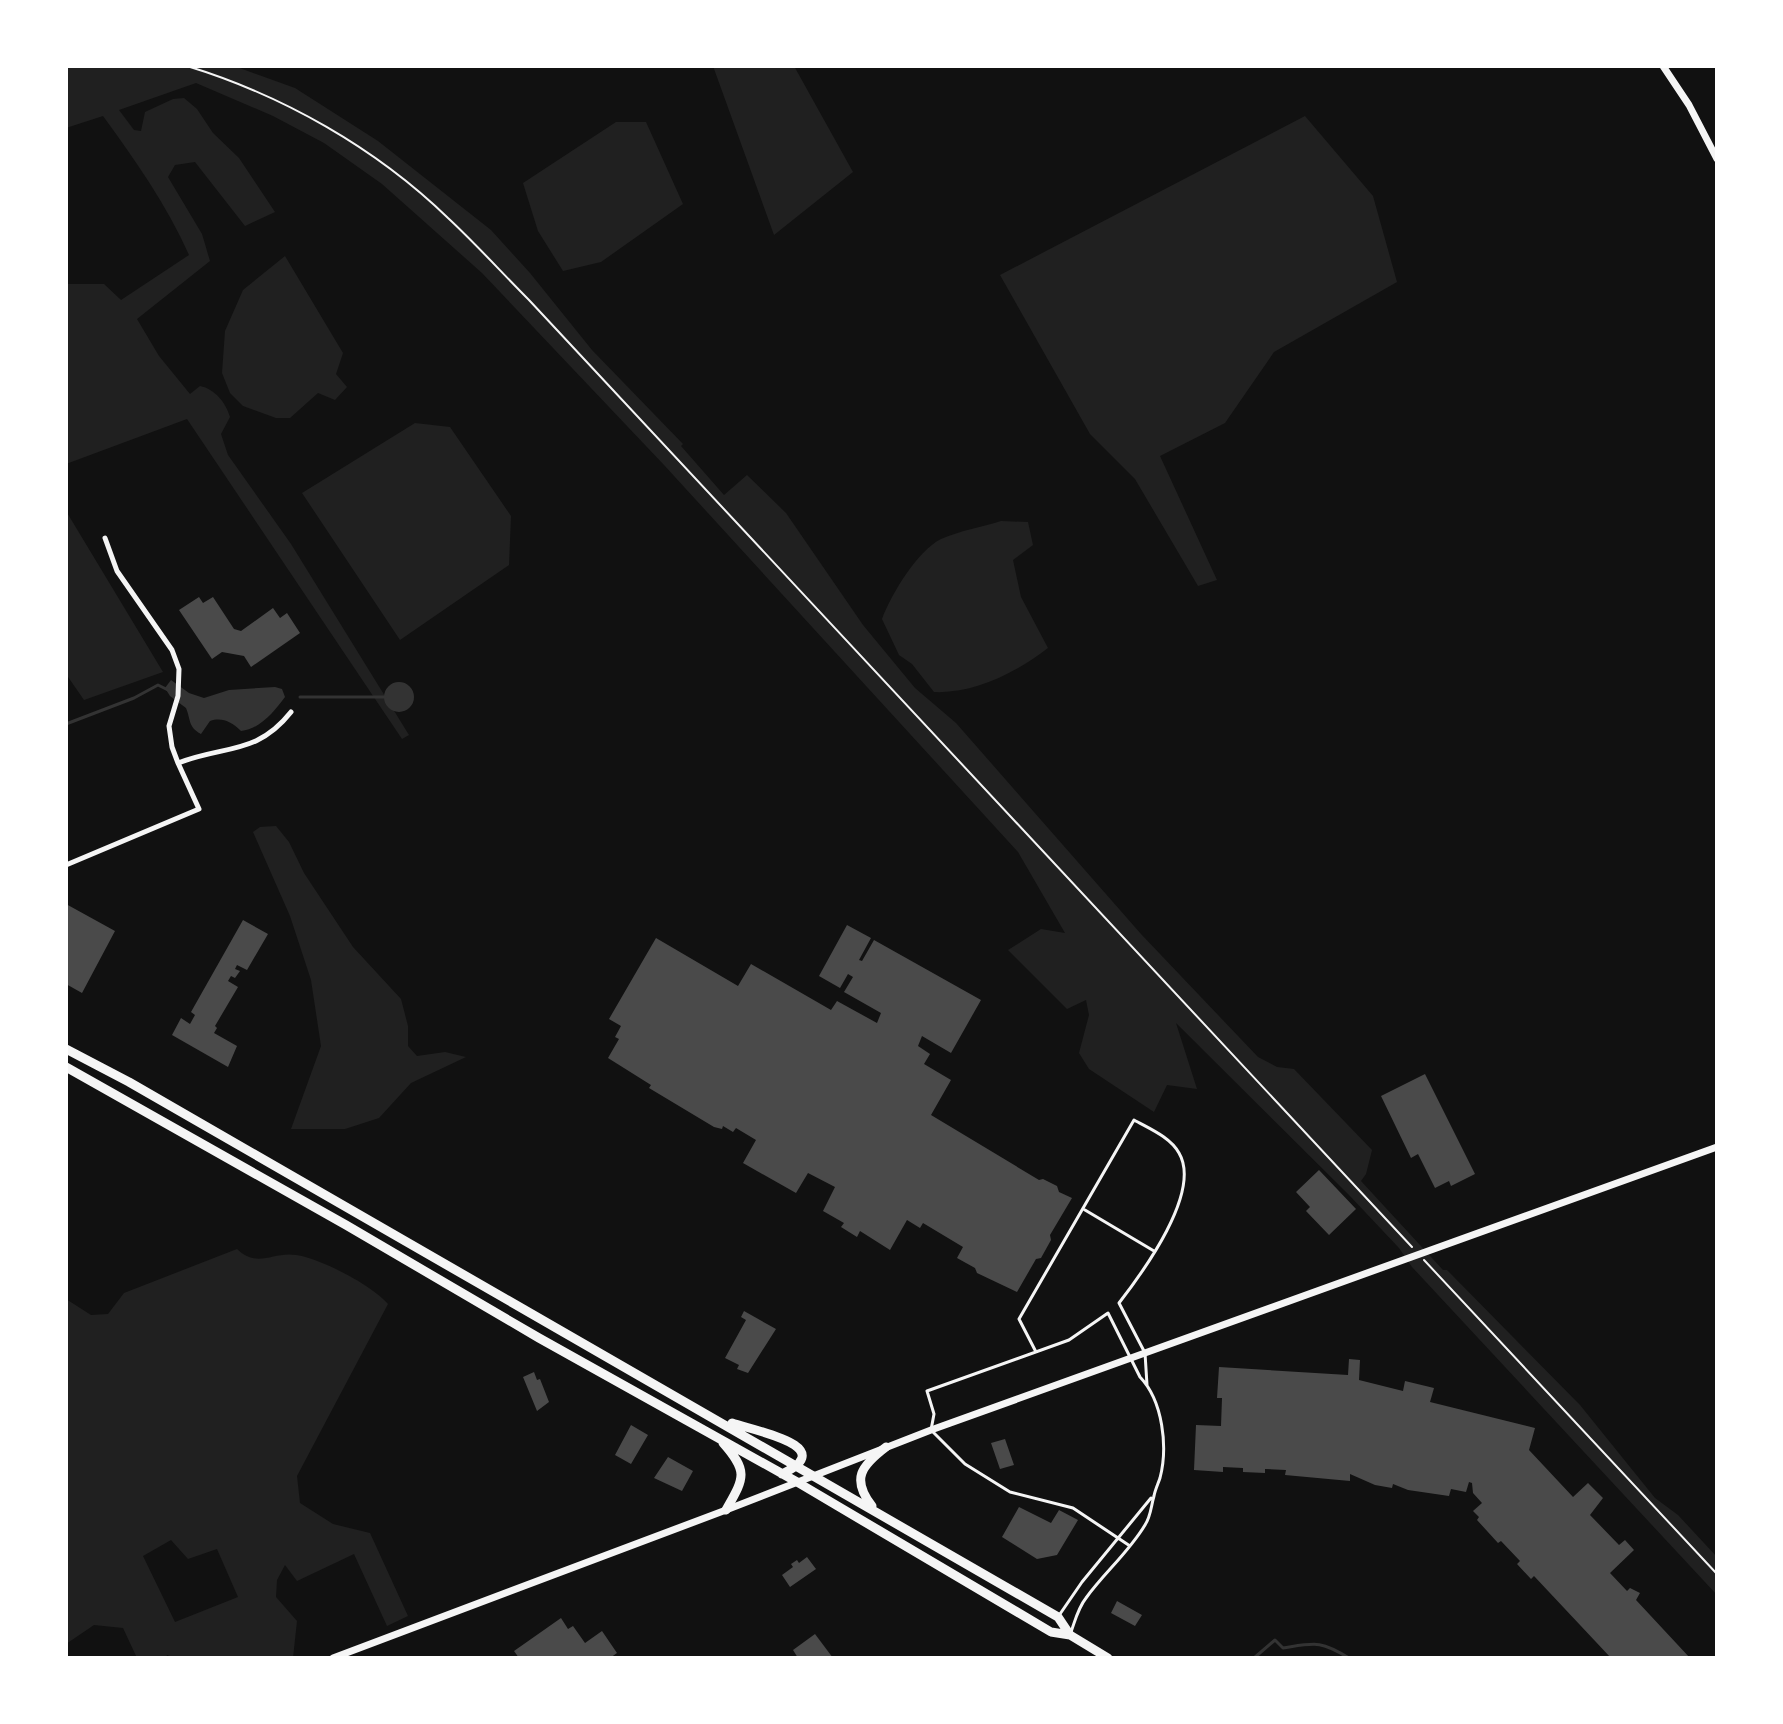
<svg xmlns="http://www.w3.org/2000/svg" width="1783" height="1724" font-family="'Fira Sans Condensed',sans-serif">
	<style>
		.green { fill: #202020; fill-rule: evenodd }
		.water { fill: #333 }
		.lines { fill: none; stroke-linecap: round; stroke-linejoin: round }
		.stream { stroke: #333; stroke-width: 3 }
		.building { fill: #4a4a4a }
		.path { stroke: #f5f5f5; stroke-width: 2 }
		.service { stroke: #f5f5f5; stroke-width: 3 }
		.minor { stroke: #f5f5f5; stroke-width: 5 }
		.tertiary { stroke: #f5f5f5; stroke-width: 7 }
		.secondary { stroke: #f5f5f5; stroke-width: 7 }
		.trunk { stroke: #f5f5f5; stroke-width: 9 }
	</style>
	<rect width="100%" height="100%" fill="#111"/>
	<path class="green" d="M66,66h168l61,22 83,53 113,89 39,43 62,77 91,94 -2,2 43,49 23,-20 39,38 77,112 52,63 41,35 185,211 117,123 19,10 17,2 78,81 -6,24 -5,7 82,89h4l133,135 75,93 23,17 39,42v38l-305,-328 -13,-19 -50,-53 -173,-172 21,66 -30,-4 -13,27 -65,-43 -10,-16 10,-38 -3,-15 -19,9 -59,-59 33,-21 24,4 -47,-81 -354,-387 -182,-192 -100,-89 -58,-41 -51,-27 -77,-33 -77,27 15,20 7,1 4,-19 28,-13 11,-1 13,11 16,24 26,25 36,54 -30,14 -50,-64 -20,3 -7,12 34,57 8,27 -73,58 22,37 31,38 10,-8c15,3 26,17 30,31l-9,17 7,21 63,89 118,191 -7,4 -215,-320 -121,45v-180h38l17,16 68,-45c-22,-50 -54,-95 -86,-139l-37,12z
		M713,66h81l59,106 -79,63z
		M1305,116l68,80 24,86 -123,70 -49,71 -65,33 57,124 -19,6 -63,-107 -45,-45 -90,-159z
		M616,122h30l37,82 -82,58 -38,9 -25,-40 -15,-48z
		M285,256l58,97 -7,21 11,13 -12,13 -17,-7 -28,25h-14l-33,-12 -13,-13 -8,-20 3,-42 18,-41z
		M415,423l35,4 61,89 -2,49 -109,75 -98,-147z
		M66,511l97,161 -79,28 -18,-26z
		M1001,521l27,1 5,23 -20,15 8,37 27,51c-31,24 -74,46 -114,44l-22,-28 -13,-9 -17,-36c9,-24 35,-68 59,-80 18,-8 41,-12 60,-18z
		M276,826l13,16 15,31 49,74 48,52 7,27v20l9,10 28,-4 21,5 -55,26 -32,35 -34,11h-54l30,-83 -10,-66 -21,-64 -37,-84 7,-5z
		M237,1249c21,20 36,2 59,6 24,3 77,31 92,49l-91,172 3,27 33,21 37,9 38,83 -21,10 -33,-72 -57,27 -12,-16 -8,15 -1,17 21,24 -4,37h-118l-8,-3 -1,3h-29l-14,-30 -29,-3 -28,19v-345l25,16 17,-1 16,-21zM171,1540l17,19 29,-10 21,48 -63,25 -32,-66z"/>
	<path class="water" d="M171,680l18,13 15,5 25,-8 46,-3 7,2 3,8c-11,15 -25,32 -44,34 -9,-9 -19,-14 -31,-10l-9,13c-13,-7 -10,-14 -15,-26l-16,-12 -5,-8z
		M384 697a15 15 0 1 1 30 0a15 15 0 1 1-30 0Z"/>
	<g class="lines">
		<path class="stream" d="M300,697h85
			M66,724l68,-26 24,-13 10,5
			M1254,1658l21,-18 8,8c32,-5 37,-8 66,10"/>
	</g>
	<path class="building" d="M199,597l4,6 10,-6 21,32 7,2 32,-23 7,10 7,-5 13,20 -49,34 -7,-11 -22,-4 -10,7 -33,-49z
		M66,904l49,27 -33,62 -16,-9z
		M243,920l25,14 -21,36 -10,-5 -2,4 5,2 -5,7 -4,-2 -3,5 10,6 -23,39 2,2 -3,5 23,13 -9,21 -56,-32 9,-17 9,6 5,-9 -4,-3z
		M847,925l24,13 -12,22 3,1 12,-21 107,60 -30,53 -29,-17 -4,10 12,8 -6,10 27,16 -20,35 108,65 4,-1 14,7 2,6 13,6 -22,37 1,5 -10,18 -5,1 -19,33 -40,-19 -2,-5 -18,-10 6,-11 -40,-24 -3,5 -13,-8 -17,30 -30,-19 -3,6 -16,-10 3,-4 -21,-12 12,-24 -27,-14 -12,20 -53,-30 13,-23 -20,-12 -3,4 -10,-6 -1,3 -8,-2 -65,-39 2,-3 -43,-27 11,-19 -4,-2 6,-11 -12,-7 47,-81 82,48 13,-22 80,46 6,-9 40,22 4,-10 -37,-21 9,-15 -5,-3 -8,14 -21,-12z
		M1425,1074l50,100 -24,12 -2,-5 -14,7 -17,-34 -7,4 -30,-62z
		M1319,1170l37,39 -27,26 -23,-24 4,-4 -14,-15z
		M744,1311l32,18 -28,44 -11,-4 2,-4 -14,-7 21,-38 -5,-3z
		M1349,1359l11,1 -1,20 44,11 2,-10 29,7 -4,14 105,26 -6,22 44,47 15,-14 15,15 -13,17 29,30 6,-5 9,10 -24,23 17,18 3,-3 10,5 -4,7 54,58h-79l-77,-82 -3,3 -14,-15 3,-3 -19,-20 -3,2 -21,-23 2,-3 -6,-6 9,-8 -9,-10 -1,-10 -3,-1 -3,10 -15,-3 -2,7 -41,-6 -15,-6 -1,4 -17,-3 -25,-11v7l-65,-6 1,-5 -21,-1v4l-22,-1v-4l-20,-1v5l-29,-2 2,-45 25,1 1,-28h-5l2,-31 129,8z
		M534,1372l3,8 3,-1 9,23 -12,9 -14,-34z
		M631,1425l17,10 -17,29 -16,-9z
		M1005,1439l9,26 -14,4 -9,-26z
		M668,1457l25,14 -11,20 -28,-13z
		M1019,1507l32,16 8,-13 19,10 -21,35 -20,4 -35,-22z
		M807,1557l9,12 -26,18 -8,-12 11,-8 -2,-3 6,-4 2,3z
		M1117,1601l25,14 -7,11 -24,-13z
		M561,1618l7,11 5,-3 12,17 17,-12 15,22 -7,5h-91l-5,-7z
		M815,1634l18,24h-35l-5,-8z"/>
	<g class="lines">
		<path class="path" d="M187,66c95,29 189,82 261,152 28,26 54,55 81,82l883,947
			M1424,1260l293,314"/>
		<path class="service" d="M1085,1210l69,41
			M1036,1352l-17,-33 115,-199c16,9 36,17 45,33 23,39 -36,119 -60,150l26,50 2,32
			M1060,1614l22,-32 69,-84
			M1071,1632c4,-11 7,-24 15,-34 18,-25 43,-46 59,-73 6,-9 6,-19 9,-29 1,-6 4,-12 6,-18 8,-31 3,-77 -20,-101l-32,-64 -39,27 -142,51 7,23 -3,16 34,34 45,28 63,16 57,38"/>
		<path class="minor" d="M105,538l12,33 55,79 7,19 -1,27 -9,30 3,21 6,16c47,-18 79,-8 113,-51
			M66,865l133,-56 -21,-46"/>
		<path class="tertiary" d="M1663,66l26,39 28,54"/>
		<path class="secondary" d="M333,1658l393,-148 205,-80 786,-283"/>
		<path class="trunk" d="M66,1049l63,33 929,535 12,18
			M66,1067l280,158 193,113 258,144 254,150 19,3 38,23
			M732,1423c19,7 110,23 50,51
			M723,1443c26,29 21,35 3,67
			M872,1506c-21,-27 -11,-40 14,-59"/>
	</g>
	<rect width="1783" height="1724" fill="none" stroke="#ffffff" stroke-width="136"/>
</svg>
